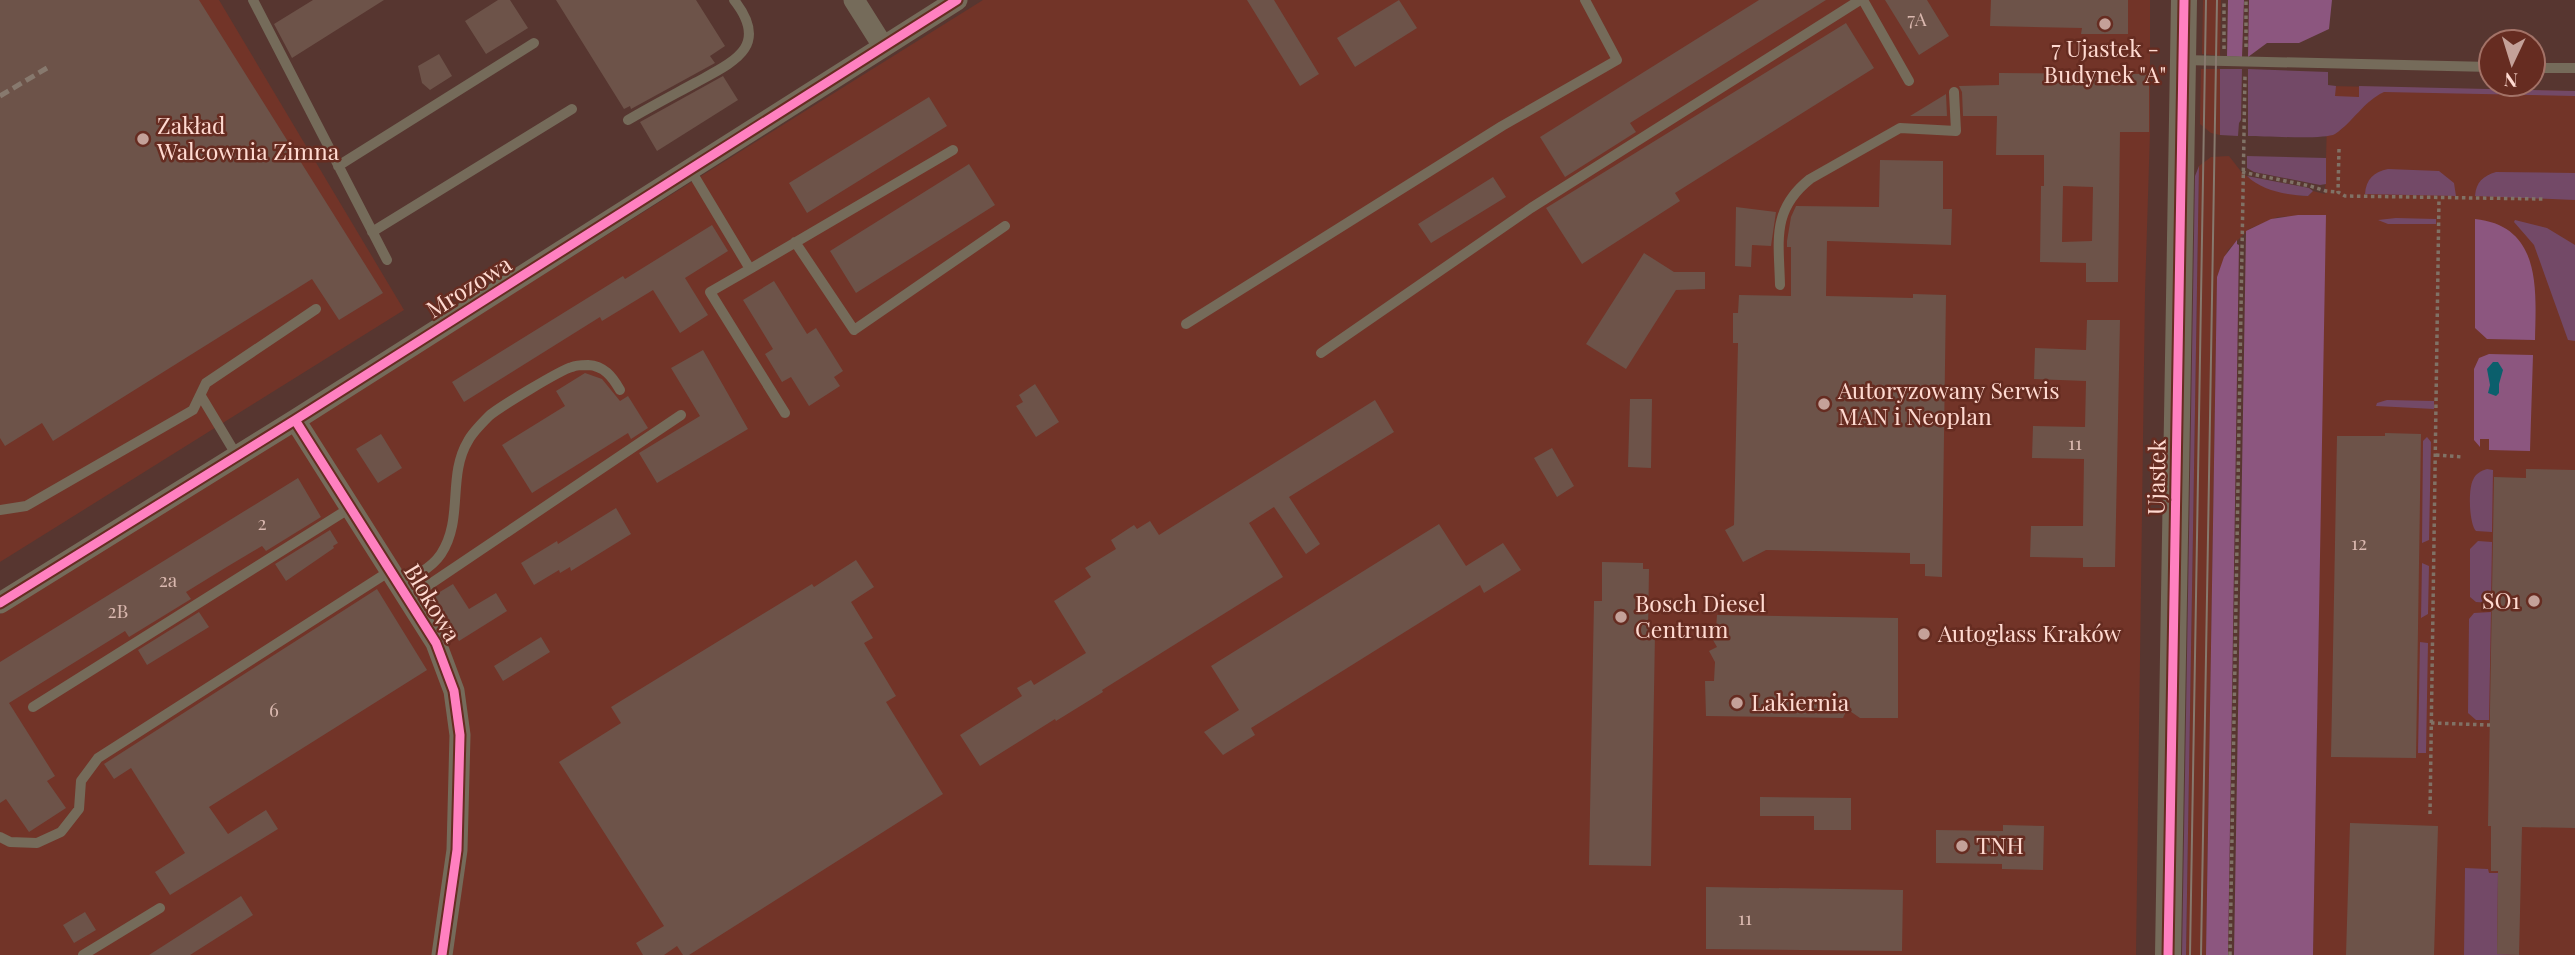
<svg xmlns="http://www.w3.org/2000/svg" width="2575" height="955" font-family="'Playfair Display',serif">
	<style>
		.built { fill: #723428 }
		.green { fill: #734967 }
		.forest { fill: #8c567f }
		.water { fill: #0b5f6c }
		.building { fill: #6d5349; fill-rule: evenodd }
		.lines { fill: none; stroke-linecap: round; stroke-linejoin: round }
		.path { stroke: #807266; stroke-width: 3.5; stroke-dasharray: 3.5 3.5; stroke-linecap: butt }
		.service { stroke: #756b5a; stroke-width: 10 }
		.minor { stroke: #756b5a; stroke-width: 21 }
		.tertiary { stroke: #756b5a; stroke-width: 26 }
		.tram { stroke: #87796e; stroke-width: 2 }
		.rail { stroke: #87796e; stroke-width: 5; stroke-dasharray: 10 5; stroke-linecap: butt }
		.cycleway-casing { stroke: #662c21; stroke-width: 13 }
		.cycleway { stroke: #ff80c0; stroke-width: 9 }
		.poi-dot { fill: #c4a199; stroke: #662c21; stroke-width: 2.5 }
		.labels { text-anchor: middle; stroke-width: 5; stroke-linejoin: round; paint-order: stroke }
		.number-label { font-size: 19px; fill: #dab8af }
		.poi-label { font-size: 23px; fill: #ffdad1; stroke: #662c21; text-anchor: start }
		.street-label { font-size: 23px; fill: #ffdad1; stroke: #662c21 }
	</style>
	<rect width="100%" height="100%" fill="#573630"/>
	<path class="built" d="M0,0h219l185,310 -404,252z
		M983,0h1167v132l-5,160 -9,663h-2136v-341z
		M2203,0h18l-1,56 -18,-2z
		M2201,69h19v66l-9,-2 -11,-9z
		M2328,86l247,5v864h-262l12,-740 -47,2 -29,12 -21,21 -11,27 -11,678h-20l13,-789 12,-9 18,-1 14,18 24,14 35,8h6l5,-5 12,3z"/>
	<path class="green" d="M2220,69h22l-1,51 -2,3 -1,13 -18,-1z
		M2248,69l80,3v13l8,1 -1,10 24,1v-11l216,5v5l-191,-4c-20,9 -31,30 -49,42 -10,6 -71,2 -87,2z
		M2247,156l79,2v26l-6,1 -66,-13 -7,-4z
		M2199,166l-13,789h-4l13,-779z
		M2388,169l51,2 15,12 2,13 -91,-2c1,-15 9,-22 23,-25z
		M2496,172l79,1v27l-100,-4c1,-14 8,-20 21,-24z
		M2247,176l62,12 4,3 -5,5c-21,-1 -46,-5 -61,-20z
		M2396,218l40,1v5h-48l-10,-4z
		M2515,220l32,8 28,17v96l-7,-1 -34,-95 -20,-23z
		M2387,400l47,1v8l-58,-3 1,-3z
		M2427,437l4,5 -2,98 -7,3 1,-102z
		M2487,469l6,1 -1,62 -16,-1c-7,-7 -8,-42 -3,-51 3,-7 8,-9 14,-11z
		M2478,541l14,1 -1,61 -15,-1 -6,-5v-48z
		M2422,563l7,3 -1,48 -7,4z
		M2491,612l-2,108h-13l-8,-7 1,-94 5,-6z
		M2420,642l8,1 -2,110h-8z
		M2465,868l23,1 1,4h9l-1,81 25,1h-58z"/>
	<path class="forest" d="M2228,0h16l-2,57 -15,-1z
		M2249,0h83l-3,29 -30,14h-32l-19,14z
		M2298,215h28l-13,740h-79l12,-724 25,-12z
		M2475,219c67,7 61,71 60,121l-48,-1 -12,-11z
		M2237,240v4l2,1 -11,710h-22l11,-678 7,-20z
		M2489,354l44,1 -3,96 -41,-1v-11h-9v8l-6,-7v-71l5,-11z"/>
	<path class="water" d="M2493,362h5l5,8 -4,14v9l-3,3 -8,-3 2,-8 -3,-16z"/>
	<path class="building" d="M0,0h199l184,293 -44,27 -27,-41 -259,162 -11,-18 -37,23 -5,-8z
		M313,0h71l-92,58 -18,-34z
		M498,0h12l18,28 -42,26 -21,-33z
		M556,0h140l29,46 -15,10 5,7 -84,46 -1,-3 -6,3z
		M1247,0h27l45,74 -19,12z
		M1399,0l18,28 -62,39 -18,-29z
		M1759,0h67l-196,123 6,9 -71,45 -25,-40z
		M1885,0h42l22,36 -30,19z
		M1991,0h137v34h-47l1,-6 -92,-2z
		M1846,23l28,45 -199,125 5,8 -98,63 -36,-56z
		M439,54l13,22 -22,14 -8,-7 -4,-17z
		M1999,73l150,1v58h-29l-2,150h-32v-19l-46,-1 1,-76h3v-31h-48l1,-39h-34l-1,-24 -3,-6 40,-1zM2063,186l30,1 -1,54 -30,1z
		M723,76l15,24 -81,51 -17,-29z
		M1946,94l1,22h-37z
		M929,97l18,29 -140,87 -18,-30z
		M1880,160l63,1v48h9l-1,36 -124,-4 -1,55 87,2v-4l33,1 -4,282 -17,-1v-12h-15v-11l-144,-3 -23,12 -18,-32 9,-5 4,-182h-5v-30h5l1,-18 52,1v-49h-4v-6l4,-24 5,-11 83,1z
		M969,164l26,41 -139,88 -26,-42z
		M1493,177l13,20 -75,46 -13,-19z
		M1736,207l40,5 -5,34 -19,-1 -1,22 -16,-1z
		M712,225l16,26 -43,27 23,37 -28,18 -27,-43 -51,31 -2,-4 -136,85 -12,-20 171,-106 2,3z
		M1644,253l30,19h31v17l-29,1 -50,79 -40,-25z
		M774,281l33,53 9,-6 27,43 -9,6 6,9 -31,20 -18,-29 -9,5 -17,-28 8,-5 -30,-49z
		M2087,320h33l-5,247h-32v-9l-53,-1 1,-31h52l1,-67 -52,-1 1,-32 52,1 1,-46 -52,-2 1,-31 51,2z
		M703,350l45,79 -91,54 -18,-30 61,-37 -29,-48z
		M585,373l17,6 18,22 8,-5 20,32 -17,11 -3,-6 -96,60 -30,-48 63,-39 -9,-15z
		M1035,384l24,38 -23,15 -20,-31 7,-4 -4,-7z
		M1630,399h22l-1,69 -23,-1z
		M1375,400l19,32 -105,65 31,47 -14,10 -32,-47 -25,16 34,54 -181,113 1,2 -47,29 -1,-2 -75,47 -20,-31 62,-39 -5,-8 14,-8 3,5 52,-32 -32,-52 37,-24 -6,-9 31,-19 -5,-9 23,-15 3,4 13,-8 9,14z
		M2385,433l36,1 -5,324 -85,-1 6,-321h48z
		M381,434l21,34 -24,15 -22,-34z
		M1552,448l22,38 -17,11 -23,-39z
		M2526,469l49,1v358l-53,-1 -3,128 -22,-1 1,-83h-7v-45h-3l6,-349 32,1z
		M298,478l23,39 -55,34 -4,-5 -37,22 -39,24 5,7 -62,38 -4,-6 -116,72 46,73 -8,5 19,27 -37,24 -23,-33 -6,4v-141z
		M616,508l15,26 -60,37 -1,-4 -10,6 -1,-3 -25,15 -13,-22 36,-22 1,3z
		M1439,524l27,42 37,-23 18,27 -37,23 -4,-8 -229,143 4,7 -32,20 -19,-23 35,-22 -28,-44z
		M330,530l8,13 -5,3 1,2 -48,33 -11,-17z
		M856,560l18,27 -23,15 22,36 -9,5 32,53 -10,6 57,92 -254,161h-6l-6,-9 -13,9h-21l-7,-12 28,-17 -105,-164 62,-39 -10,-16 201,-123 2,3z
		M1602,562l41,1v6h6l-1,64h7l-4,233 -62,-1 5,-264h8z
		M453,584l16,25 27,-16 11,18 -48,30 -26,-45z
		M377,589l50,81 -218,137 19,27 38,-24 12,19 -108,66 -15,-23 30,-19 -54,-85 -17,11 -10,-15z
		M199,612l10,15 -62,38 -9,-15z
		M1717,615l181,3v100h-38l-13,-9 -4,9 -137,-2 -1,-35h9l1,-19 -6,-11 8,-4 -8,-14 7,-4z
		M541,637l9,15 -47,29 -9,-15z
		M1760,797l91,1v32h-37v-14h-54z
		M2350,823l88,3 -4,129h-88z
		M2003,825l41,1 -1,44 -41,-1v-5l-66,-1v-33l67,1z
		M1706,887l197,3 -1,61 -196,-2z
		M241,896l12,19 -63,40h-41z
		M85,912l11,18 -22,13 -11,-18z"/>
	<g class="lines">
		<path class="path" d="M2246,47v-47
			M2224,49v-49
			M2339,149l-1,43 7,4 198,3
			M2242,172l68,14 16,5 12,1
			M2436,455l26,2
			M2431,723l59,2
			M2430,814l9,-616
			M2230,955l15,-880"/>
		<path class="service" d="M253,0l134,260
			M1863,0l46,81
			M2183,60l308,7
			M2533,68h42
			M628,120c22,-13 45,-25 67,-37 38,-21 76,-36 39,-83
			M338,166l196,-123
			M690,169l60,100 203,-119
			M372,232l200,-123
			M795,242l59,88 151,-104
			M750,269l-40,23 75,121
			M1780,285c-1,-44 -9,-75 30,-106l90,-51 56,3 -2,-39
			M1186,324l316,-198 115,-66 -32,-60
			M1321,353l210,-145 329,-208
			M201,396l36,60
			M0,510l26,-4 167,-96 13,-27 110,-74
			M397,584c16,-7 34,-15 44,-30 23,-35 6,-78 27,-113 4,-8 14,-18 21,-25 9,-8 71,-46 83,-49 4,-2 11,-2 16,-2 16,1 24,11 32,25
			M408,599l273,-184
			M33,707l317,-199
			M0,837l10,5 27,1 24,-11 18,-23 2,-28 17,-23 292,-187
			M83,955l77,-47"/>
		<path class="minor" d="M854,0l29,46
			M295,420l141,223 18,48 6,44 -3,115 -15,105
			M0,603l295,-183 662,-420"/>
		<path class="tertiary" d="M2168,955l16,-955"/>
		<path class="tram" d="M2190,955l16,-955
			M2201,955l16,-955"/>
		<path class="rail" d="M0,96l47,-28"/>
		<g class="cycleway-casing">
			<path id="cycleway" d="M295,420l141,223 18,48 6,44 -3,115 -15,105
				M0,603l295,-183 662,-420
				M2168,955l16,-955"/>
		</g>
		<use href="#cycleway" class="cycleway"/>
	</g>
	<g class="poi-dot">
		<circle cx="2105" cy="24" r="7"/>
		<circle cx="143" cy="139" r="7"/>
		<circle cx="1824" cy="404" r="7"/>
		<circle cx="2534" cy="601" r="7"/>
		<circle cx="1621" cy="617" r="7"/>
		<circle cx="1924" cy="634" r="7"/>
		<circle cx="1737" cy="703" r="7"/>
		<circle cx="1962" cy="846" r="7"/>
	</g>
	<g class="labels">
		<g class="number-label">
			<text x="1917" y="26">7A</text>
			<text x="2075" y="450">11</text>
			<text x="262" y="530">2</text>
			<text x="2359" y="550">12</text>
			<text x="168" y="587">2a</text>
			<text x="118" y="618">2B</text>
			<text x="274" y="717">6</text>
			<text x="1745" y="925">11</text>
		</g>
		<g class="poi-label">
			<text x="2105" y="57" text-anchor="middle">7 Ujastek -<tspan x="2105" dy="26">Budynek "A"</tspan></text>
			<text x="157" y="134">Zakład<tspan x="157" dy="26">Walcownia Zimna</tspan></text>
			<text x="1838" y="399">Autoryzowany Serwis<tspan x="1838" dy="26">MAN i Neoplan</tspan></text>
			<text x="2520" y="609" text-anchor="end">SO1</text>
			<text x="1635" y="612">Bosch Diesel<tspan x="1635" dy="26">Centrum</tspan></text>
			<text x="1938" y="642">Autoglass Kraków</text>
			<text x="1751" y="711">Lakiernia</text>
			<text x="1976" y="854">TNH</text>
		</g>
		<g class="street-label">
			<text transform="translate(469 287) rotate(-32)" y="8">Mrozowa</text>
			<text transform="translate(2157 477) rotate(-89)" y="8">Ujastek</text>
			<text transform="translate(432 603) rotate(59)" y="8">Blokowa</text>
		</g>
	</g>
	<g transform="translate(2512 63) rotate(184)"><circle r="33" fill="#662c21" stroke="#a37267" stroke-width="2"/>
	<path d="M0-5L12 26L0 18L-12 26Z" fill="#c4a199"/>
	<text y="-10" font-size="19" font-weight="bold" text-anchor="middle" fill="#ffdad1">N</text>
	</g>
</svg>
